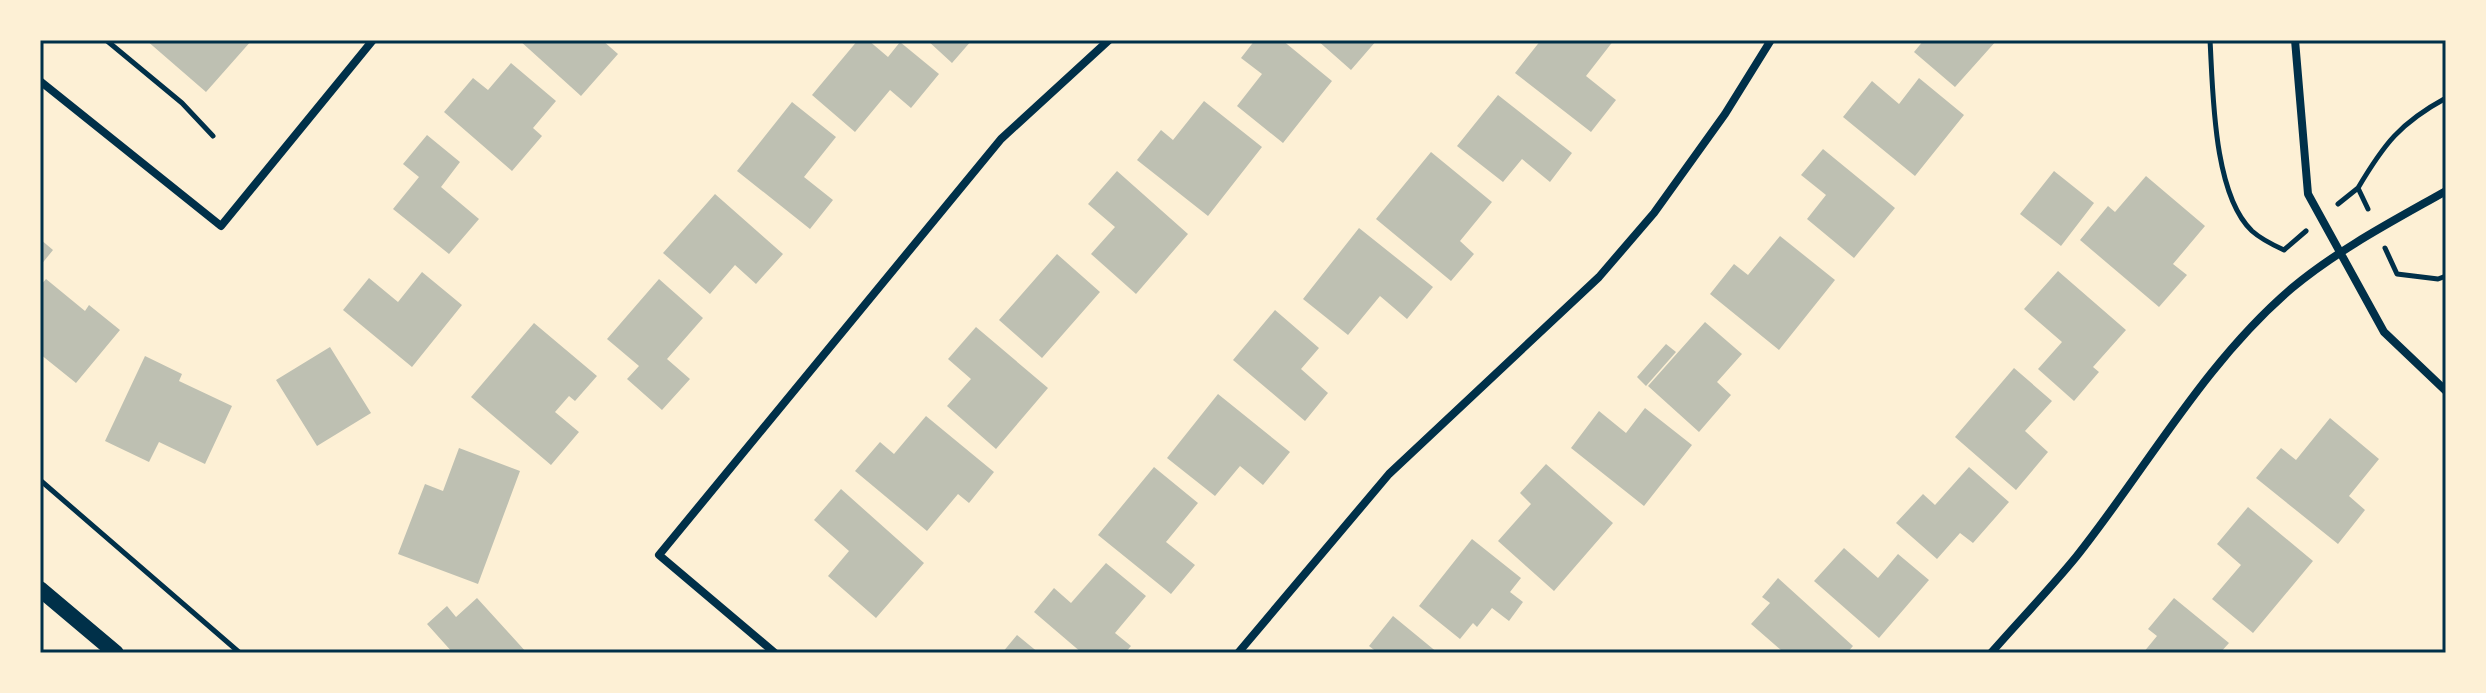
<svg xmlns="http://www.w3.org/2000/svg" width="2486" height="693" font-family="Literata,serif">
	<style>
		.building { fill: #bec0b2 }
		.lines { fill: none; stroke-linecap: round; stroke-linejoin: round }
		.path { stroke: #003049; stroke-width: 5 }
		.minor { stroke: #003049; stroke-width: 8 }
		.secondary { stroke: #003049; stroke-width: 16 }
		.neatline { fill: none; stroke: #003049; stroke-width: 3 }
	</style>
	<rect width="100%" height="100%" fill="#fdf0d5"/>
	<path class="building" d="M146,40h106l-46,52z
		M519,40h83l16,14 -37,42z
		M858,40h10l20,17 12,-15 39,32 -28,34 -21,-18 -35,42 -43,-37z
		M927,40h45l-20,23z
		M1255,40h27l50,41 -49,62 -46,-37 25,-32 -21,-16z
		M1317,40h60l-26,30z
		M1541,40h73l-28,36 30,24 -25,32 -76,-59z
		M1924,40h73l-42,47 -41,-35z
		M511,63l45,38 -23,27 9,8 -30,35 -68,-59 29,-34 15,12z
		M1919,78l45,37 -49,61 -72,-59 29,-36 27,23z
		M1498,95l74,58 -22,29 -28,-23 -19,23 -46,-36z
		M1204,101l58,46 -54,69 -71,-56 24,-30 12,10z
		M792,102l44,35 -32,40 29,23 -23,29 -73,-58z
		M427,135l33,27 -19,25 38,32 -30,35 -56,-45 26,-32 -16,-13z
		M1823,149l72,59 -41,50 -47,-39 19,-24 -25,-20z
		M1431,152l61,50 -32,39 14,13 -23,27 -75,-62z
		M1117,171l71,63 -52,60 -45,-40 24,-27 -27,-23z
		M2054,171l40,32 -33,43 -41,-32z
		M2146,176l59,50 -32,38 14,11 -28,32 -79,-67 28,-34 7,6z
		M715,194l68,60 -27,30 -21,-19 -25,29 -47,-41z
		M1359,228l74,59 -26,32 -27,-23 -32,39 -45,-36z
		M1780,236l55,44 -56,70 -69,-56 24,-30 14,11z
		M40,239l13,11 -13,16z
		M1057,254l43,38 -58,66 -43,-38z
		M2058,271l68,59 -33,37 6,5 -25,29 -36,-32 24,-27 -38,-33z
		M422,272l40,33 -50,62 -69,-57 26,-32 29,24z
		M46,279l39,32 4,-6 31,25 -44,53 -36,-29v-68z
		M659,279l44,39 -36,41 23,20 -28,31 -35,-31 12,-13 -32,-27z
		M1275,310l44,38 -18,21 27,24 -23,28 -72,-61z
		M1705,322l37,32 -25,28 14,13 -32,37 -51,-46z
		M534,323l63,53 -22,25 -6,-5 -14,16 24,20 -28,33 -80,-68z
		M976,327l72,61 -52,61 -49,-43 24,-27 -23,-20z
		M1666,344l10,8 -30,34 -9,-9z
		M330,347l41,66 -54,33 -41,-66z
		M145,356l37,18 -3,7 53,25 -27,58 -46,-22 -10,20 -44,-21z
		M2014,368l38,33 -27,30 23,21 -32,38 -61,-53z
		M1218,394l72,58 -27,33 -23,-19 -25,30 -48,-38z
		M1645,408l47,37 -48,61 -73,-58 28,-37 27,22z
		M926,416l68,56 -25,31 -11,-9 -31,37 -72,-60 25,-29 14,12z
		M2330,418l49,41 -30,37 16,14 -27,34 -82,-66 25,-30 15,12z
		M459,448l61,23 -42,113 -80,-30 27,-70 18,7z
		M1546,464l67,59 -59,68 -56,-50 33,-37 -11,-11z
		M1154,467l44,36 -32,39 29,23 -24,29 -73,-59z
		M1969,467l40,35 -36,41 -13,-10 -23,26 -41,-36 27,-29 12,11z
		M841,489l83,74 -48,55 -48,-42 21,-25 -35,-31z
		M2248,507l65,54 -60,72 -41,-34 29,-34 -24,-21z
		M1472,539l49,39 -11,14 13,10 -14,19 -17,-13 -15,19 -4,-4 -13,16 -41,-33z
		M1844,548l34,30 20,-24 31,26 -50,58 -65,-57z
		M1106,563l40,33 -31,37 16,13 -6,7h-43l-48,-41 20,-24 17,15z
		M1778,578l75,68 -6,7h-69l3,-3 -30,-26 19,-21 -8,-6z
		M477,598l50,55h-74l-26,-29 20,-18 9,11z
		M2174,598l55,45 -9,10h-77l14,-17 -9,-7z
		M1393,616l45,37h-60l-9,-7z
		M1017,635l22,18h-37z"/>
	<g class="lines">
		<path class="path" d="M106,40l76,63 31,33
			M2210,40c3,51 3,154 42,191 10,9 21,14 32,19l22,-19
			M2358,188c26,-44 42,-65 88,-90
			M2338,204l20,-16 10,21
			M2385,248l12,26 41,5 8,-3
			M40,480l200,173"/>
		<path class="minor" d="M2295,40l13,154 76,138 62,59
			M40,81l181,145 152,-186
			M775,653l-116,-98 342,-416 108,-99
			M1238,653l151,-179 210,-197 55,-64 71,-99 46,-74
			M1991,653c28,-32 58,-63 85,-96 71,-89 128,-194 216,-269 47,-39 101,-67 154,-97"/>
		<path class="secondary" d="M40,589l76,64"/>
	</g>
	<rect width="2486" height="693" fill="none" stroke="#fdf0d5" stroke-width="84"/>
	<rect x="42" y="42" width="2402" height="609" class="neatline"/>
</svg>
